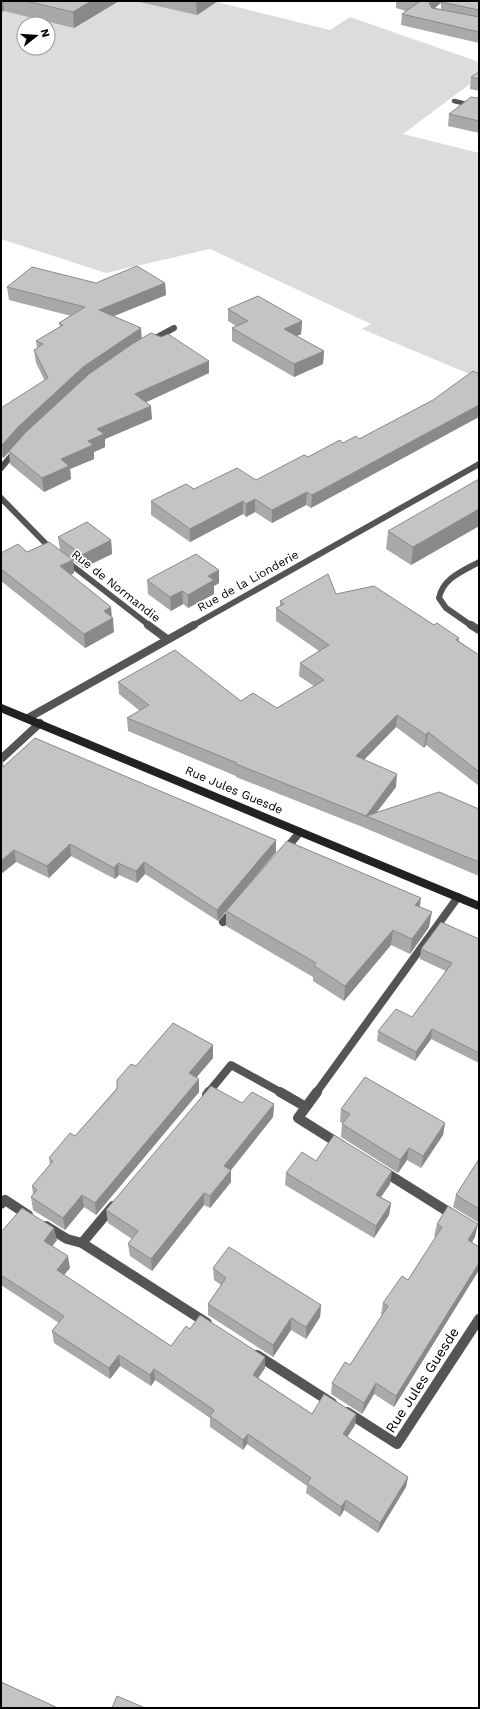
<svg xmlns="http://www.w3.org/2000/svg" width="480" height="1709" font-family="'Work Sans',sans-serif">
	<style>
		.green { fill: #dcdcdc; fill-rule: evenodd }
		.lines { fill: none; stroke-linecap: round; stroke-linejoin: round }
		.minor-far3 { stroke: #555; stroke-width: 4.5 }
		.minor-far2 { stroke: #555; stroke-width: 6 }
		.minor-far1 { stroke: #555; stroke-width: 8 }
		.minor { stroke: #555; stroke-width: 10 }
		.secondary { stroke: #222; stroke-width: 8 }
		.wall { fill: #a9a9a9; fill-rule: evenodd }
		.shaded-wall { fill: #898989 }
		.building { fill: #c4c4c4; stroke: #898989 }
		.labels { text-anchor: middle; stroke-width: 3.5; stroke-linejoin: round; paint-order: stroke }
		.street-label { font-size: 12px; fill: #000; stroke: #fff }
		.near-street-label { font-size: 14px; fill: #000; stroke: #fff }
	</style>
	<rect width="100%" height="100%" fill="#fff"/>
	<path class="green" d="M1,1h212l117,29 20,-13 129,45v15l-76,57 76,19v225l-117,-49 9,-5 -161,-75 -104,24 -105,-34zM24,24h24v24h-24z"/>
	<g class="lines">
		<path class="minor-far3" d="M454,101l25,6"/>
		<path class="minor-far2" d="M150,341l24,-13
			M1,468l15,-18
			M1,498l51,52
			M65,560l85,66
			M192,626l287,-162
			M472,626l-26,-18 -7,-10c4,-20 24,-27 40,-36"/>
		<path class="minor-far1" d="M148,625l19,14
			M471,625l8,5
			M28,718l166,-93
			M1,759l39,-36
			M285,850l15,-18
			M223,922l10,-11
			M208,1093l23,-28 51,28
			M316,1093l142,-196"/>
		<path class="minor" d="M280,1092l26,15 -8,11 43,27
			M207,1095l2,-3
			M306,1107l11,-15
			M383,1171l72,45
			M1,1204l4,-4 23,15
			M46,1226l21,13 15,4 125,80
			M82,1243l31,-37
			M257,1355l75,48
			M347,1412l50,32 82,-125"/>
		<path class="secondary" d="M1,708l478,198"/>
	</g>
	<path class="wall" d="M1,1h118l-45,27 -70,-17 -3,1z
		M135,1h83l-21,14z
		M394,1h85v42l-78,-18 1,-11 4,-3 -10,-3v-6zM441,3v6l-6,-1z
		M479,72v61l-31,-7 1,-12 29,-16 1,-7 -9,-2 1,-12z
		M96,283h69l1,12 -52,21 27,12v10l68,23v12l-63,29 6,17 -47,20v8l-11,5v7l-24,10 1,10 -27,13 -34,-28 -1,-12 -6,6 -2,-2v-48l44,-27 -9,-18 -2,-13 3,-2 -1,-7 24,-14 -1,-4 12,-7 -62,-16 -2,-13z
		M228,309l74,12 -1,13 -4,2 27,15 -1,13 -29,13 -62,-36v-13l4,-2 -8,-5z
		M340,440l-29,68 -5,-3 -34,18 -17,-11 -9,5 -3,-3 -53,28 -39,-27v-14l43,-12 62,-9 52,-23z
		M479,526l-68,39 -25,-16 2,-18z
		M58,537l53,3 1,14 -29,14 -10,-7 1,12 -3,2 40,32v10l3,15 -29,16 -84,-67v-28l59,-3z
		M147,580l72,3 -5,3v8l-26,14 -5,-4 -12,7 -23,-17z
		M336,594l98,31 25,13v3l20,14v131l-53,-41 -2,3 -28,-21 -32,33 32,27 -19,25 102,-3v67l-114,-48 -129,-51v-1l-108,-45 -1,-13 13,-7 -21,-17 -1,-12 123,19 36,7 37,-22 -15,-10 1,-13 19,-12 -43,-30v-13l4,-2v-5z
		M4,767l272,85 -58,69 -73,-47 -8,9 -18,-8 -4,4 -44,-23 -22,22 -33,-16 -15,12z
		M420,907l9,20 -19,27 -19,-9 -47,56 -31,-20v-4l-87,-51v-15z
		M479,939v124l-48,-24 -16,22 -38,-20 1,-10 34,-14 34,-46 -26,-12 1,-10z
		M213,1045v13l-17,20 3,14 -103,123 -12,-8 -19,23 -32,-20 -2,-13 2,-3 -1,-8 18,-21 -1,-7 26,-22 61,-70z
		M242,1103l32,1 -1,13 -42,53v12l-21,26 -6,-3 -52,66 -22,-15 -2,-12 4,-5 -24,-16 -2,-13z
		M341,1109l104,14 -2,12 -22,33 -14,-8 -9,13 -57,-36 1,-13 1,-1 -3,-1z
		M479,1159v64l-26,-16 3,-12z
		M316,1161l74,23 -9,13 10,6 -2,12 -15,23 -89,-53 1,-12z
		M437,1224l38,13 -3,5 7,5v23l-85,137 -20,-13 -12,20 -31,-20 1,-11 18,-18 32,-50 -1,-1 2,-11 25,-23 28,-43 -2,-1z
		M1,1232l56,8 -5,6 18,22 -6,7 107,71 19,-17 75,39 -7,10 54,36h44l-1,11 -8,12 61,40 -2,10 -28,46 -34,-23 -4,7 -34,-24 1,-7 -60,-42 -4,6 -33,-23v-9l-55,-38 -4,6 -31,-20 -10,13 -56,-36 -2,-12 7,-8 -58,-38z
		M213,1268l108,37 -1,12 -14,22 -15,-9 -18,27 -65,-42v-11l13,-19 -7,-5z"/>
	<path class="shaded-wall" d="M1,1h2l1,10 -3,1z
		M91,1h28l-45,27 -1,-16z
		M196,1h22l-21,14z
		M432,1h11l-15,13 1,-11z
		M165,283l1,12 -67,27v-12z
		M302,321l-1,13 -17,8v-13z
		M141,328l1,13 -133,110v1l-6,6 -1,-13 16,-18 65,-60z
		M324,351l-1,13 -29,13v-13z
		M209,361v12l-73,34 -1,-13z
		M479,405v12l-168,91 1,-13z
		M151,406l1,13 -47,20v8l-11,5v7l-24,10 1,10 -27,13 -2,-14 19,-19 27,-18 9,-12z
		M307,492l-1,13 -34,18v-13z
		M255,499v13l-9,5v-13z
		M243,501v13l-53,28v-13z
		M479,509v17l-68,39 2,-18z
		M111,540l1,14 -29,14 -1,-13z
		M73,560l1,13 -13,6 -1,-13z
		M219,570v13l-5,3v8l-26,14v-13l20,-19z
		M182,591l1,13 -12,7 -1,-14z
		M111,607l1,12 1,-1 1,14 -29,16 -1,-14 20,-23z
		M397,715l-1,12 -41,42 1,-13z
		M428,732l-2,13 -2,3 2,-13z
		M397,774l-1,13 -24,31 -6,-2z
		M276,840v12l-58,69 -1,-11z
		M70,844l1,12 -22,22 -2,-12z
		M14,850l2,12 -15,12v-13z
		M144,862l1,12 -8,9 -1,-12z
		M118,863l1,12 -4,4 -1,-11z
		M421,898l-2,15 -4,-8z
		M432,912l-3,15 -19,27 2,-15z
		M393,930l-2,15 -47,56 1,-15z
		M432,1029l-1,10 -16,22 1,-9z
		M213,1045v13l-24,28v-13z
		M199,1079v13l-103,123 -1,-12z
		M274,1104l-1,13 -42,53v12l-21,26v-12l14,-30z
		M445,1123l-2,12 -22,33 2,-12z
		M409,1148l-2,12 -9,13 2,-13z
		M392,1171l-2,13 -16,23 2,-12z
		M204,1193v12l-52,66 -1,-12z
		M82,1195l2,12 -19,23 -2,-12z
		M391,1203l-2,12 -15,23 2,-12z
		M478,1224l-3,13 -9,15 2,-12z
		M54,1228l3,12 -10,13 -3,-12z
		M68,1256l2,12 -11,13 -2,-11z
		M479,1263v7l-85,137 2,-11z
		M321,1305l-1,12 -14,22v-12z
		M291,1318v12l-18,27v-12z
		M119,1355l1,11 -10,13 -1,-11z
		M265,1357v11l-12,18v-11z
		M154,1369l1,11 -4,6 -1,-11z
		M376,1383l-2,11 -12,20 2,-11z
		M356,1414l-1,11 -13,20 1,-11z
		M248,1434l-1,10 -4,6v-10z
		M408,1477l-2,10 -28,46 2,-10z
		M346,1500l-2,10 -4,7 1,-10z"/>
	<path class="building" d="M26,1h65l-18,11z
		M415,1h17l-3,2 3,5 47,9v15l-77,-18 17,-12z
		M443,1h36v9l-38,-8z
		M479,72v7l-8,-2z
		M471,97l8,1v23l-30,-7z
		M137,266l28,17 -66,27 42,18 -58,39 -65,60 -16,18h-1v-37l47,-30 -14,-28 9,-6 -7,-3 27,-16 -4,-2 26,-16 -78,-20 25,-20 64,16z
		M258,296l44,25 -18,8 40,22 -30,13 -62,-36 16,-7 -20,-12z
		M151,333l10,4 7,-3 41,27 -74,33 16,12 -54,23 7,5 -16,7 5,4 -32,14 8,7 -27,12 -33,-27 16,-18 64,-59 43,-30z
		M473,371l6,3v31l-167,90 -5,-3 -35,18 -17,-11 -9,5 -3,-3 -53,28 -39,-28 35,-17 8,5 43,-21 19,12 48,-25 4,2 32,-17 3,3 13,-7 3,3 74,-39z
		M479,479v30l-66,38 -25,-16z
		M87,522l24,18 -29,15 -24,-18z
		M49,542l24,18 -13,6 51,41 -7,4 9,7 -29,16 -83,-65v-16l17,-9 9,8z
		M196,554l23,16 -11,6 6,4 -26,15 -6,-4 -12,6 -23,-17z
		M328,574l8,20 38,-8 60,39 3,-2 22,15 -3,2 23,15v117l-51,-40 -2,3 -29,-20 -41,41 41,18 -31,42 -130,-52 1,-1 -110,-45 22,-13 -31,-23 57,-32 66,51 12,-8 24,15 47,-28 -24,-17 29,-18 -53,-37 8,-4 -4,-3z
		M35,738l241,102 -59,70 -73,-48 -8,9 -18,-8 -4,5 -44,-24 -23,22 -33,-16 -13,11v-109l2,15z
		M439,792l40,17v53l-113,-46z
		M287,841l134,57 -6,7 17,7 -20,27 -19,-9 -48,56 -31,-20 2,-3 -90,-52z
		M441,922l38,17v114l-47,-24 -16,23 -38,-21 18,-22 16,8 40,-54 -31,-14z
		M173,1023l40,22 -24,28 10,6 -104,124 -13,-8 -19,23 -32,-21 6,-7 -5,-4 21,-25 -4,-3 21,-25 5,3 42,-47v-9l14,-16 5,2z
		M365,1077l80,46 -22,33 -14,-8 -9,12 -58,-36 8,-10 -9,-5z
		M211,1086l31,17 10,-11 22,12 -50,62 7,4 -21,26 -6,-3 -53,66 -23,-15 10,-13 -32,-21z
		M334,1135l58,36 -16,24 15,8 -15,23 -90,-53 16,-21 14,9z
		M479,1159v50l-23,-14z
		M448,1206l30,18 -10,16 11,7v16l-83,133 -20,-13 -12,20 -32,-20 13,-21 5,3 38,-59 -5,-3 19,-27 6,4 34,-53 -5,-3z
		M22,1208l32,20 -10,13 24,15 -11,14 114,76 15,-20 4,3 10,-14 65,42 -12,18 59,39 12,-20 32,20 -13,20 65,43 -28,46 -34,-23 -5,7 -34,-24 4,-5 -63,-44 -5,6 -33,-24 4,-6 -60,-41 -4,6 -31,-20 -10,13 -57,-37 12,-15 -63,-41v-43z
		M229,1247l92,58 -15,22 -15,-9 -18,27 -65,-41 18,-26 -13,-10z
		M1,1682l57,26h-57z
		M117,1696l28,12h-33z"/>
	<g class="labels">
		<g class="street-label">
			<text transform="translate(248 581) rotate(-29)" y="4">Rue de la Lionderie</text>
			<text transform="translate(116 586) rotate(38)" y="4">Rue de Normandie</text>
			<text transform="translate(234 790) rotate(23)" y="4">Rue Jules Guesde</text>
		</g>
		<g class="near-street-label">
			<text transform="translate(422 1380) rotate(-57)" y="5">Rue Jules Guesde</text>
		</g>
	</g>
	<rect width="480" height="1709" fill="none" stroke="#000000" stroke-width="4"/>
	<g transform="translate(36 36) rotate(73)"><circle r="19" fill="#ffffff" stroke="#999999"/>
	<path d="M0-3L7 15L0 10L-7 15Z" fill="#000000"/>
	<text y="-6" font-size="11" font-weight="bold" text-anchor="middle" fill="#000000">N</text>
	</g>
</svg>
